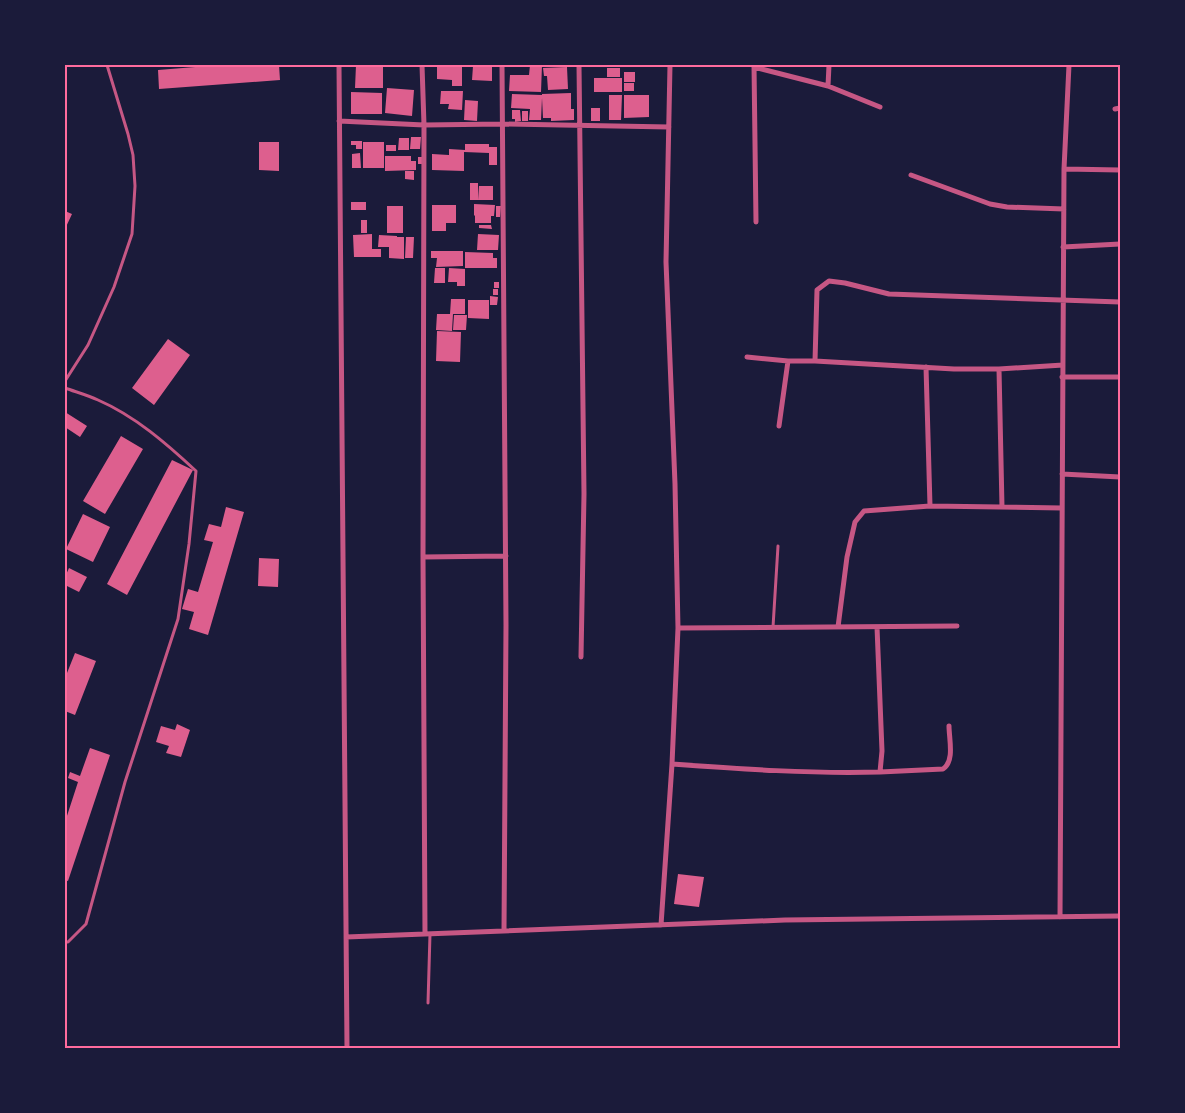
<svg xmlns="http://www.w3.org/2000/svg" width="1185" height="1113" font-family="'Source Sans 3',sans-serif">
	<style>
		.building { fill: #dd5f8e }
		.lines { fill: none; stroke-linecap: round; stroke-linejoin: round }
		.service { stroke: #c65784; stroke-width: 3 }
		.minor { stroke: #c65784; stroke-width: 5 }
		.neatline { fill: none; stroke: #ff6b9d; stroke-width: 2 }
	</style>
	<rect width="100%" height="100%" fill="#1b1b3a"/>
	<path class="building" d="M220,65h59l1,15 -121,9 -1,-19z
		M356,65h27v23h-28z
		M530,65h12l-1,27 -32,-1 1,-16h19z
		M437,66l25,1v19h-10v-6l-15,-1z
		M473,66l19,1v14l-20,-1z
		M567,67l1,22 -20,1 -1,-14h-3l-1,-8z
		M607,68h13v9h-13z
		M624,72h11v10h-11z
		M594,78h28v14h-28z
		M624,83h10v8h-10z
		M387,88l27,2 -2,26 -27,-3z
		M441,91h22l-1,19 -14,-1 1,-5h-9z
		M351,92l31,1v21h-31z
		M571,93v16h3v11l-23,1v-3h-8l-1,-20 -1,22h-12l1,-11 -19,-1 1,-14 30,1v-1z
		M609,95h13l-1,25h-12z
		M624,95h25v22l-25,1z
		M465,100l13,1 -1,20 -13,-1z
		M591,108h9v13h-9z
		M512,110h8l1,11 -6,1v-3h-3z
		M522,111h6v10h-6z
		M411,137h10l-1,12h-10z
		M399,138h10v12h-11z
		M351,141h11v8h-6v-4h-5z
		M259,142h20v29l-20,-1z
		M363,142h21v26h-21z
		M465,144h24v3h8v18h-8v-12l-25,-1v19l-32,-1v-16l17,1v-6l16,1z
		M386,145h10v6h-10z
		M360,153l1,15h-9v-14z
		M385,156h26v5h5v9l-31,1z
		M418,157h5v7h-5z
		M405,171h9v9l-9,-1z
		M470,183h8v17h-8z
		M479,186h14v14h-15z
		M351,202h15v8h-15z
		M474,204l21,1 -1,11h-3v7h-16v-7l-1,-1z
		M432,205h24v18h-10v8h-14z
		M387,206h16v27h-16z
		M496,206h5l-1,11h-4z
		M65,211l7,3 -7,15z
		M361,220h6v13h-6z
		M479,225h12l1,4 -13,-1z
		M372,234v15h9v8h-27l-1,-22z
		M478,234l21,1 -1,15h-21z
		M379,235l18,1v1h7v22l-15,-1v-11h-11z
		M406,237h8l-1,21h-8z
		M431,251h32v15l-27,1 1,-9h-6z
		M465,252l28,1v5h4v10h-32z
		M435,268h10v15h-11z
		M449,268l16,1v17h-8v-4h-9z
		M494,282h5v6h-5z
		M493,289h5v6h-5z
		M490,296l8,1 -1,8h-7z
		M451,299h14v15h-15z
		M468,300h21v19l-21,-1z
		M437,314h16l-1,17 -16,-1z
		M454,315h13l-1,15h-13z
		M437,331l24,1 -1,30 -24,-1z
		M168,339l22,16 -36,50 -22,-17z
		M65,412l22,14 -7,11 -15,-10z
		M121,436l22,13 -38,65 -22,-13z
		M172,460l21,10 -66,125 -20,-11z
		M226,507l18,5 -36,123 -19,-6 5,-17 -12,-3 6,-20 10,3 15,-50 -9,-2 5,-16 12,3z
		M83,514l27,13 -17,35 -27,-13z
		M259,558l20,1 -1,28 -20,-1z
		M69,568l18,9 -8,15 -14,-7v-8z
		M75,653l21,8 -21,54 -10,-4v-33z
		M177,724l13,6 -9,27 -15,-4 3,-7 -13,-4 5,-16 14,4z
		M90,748l20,7 -42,126 -3,-1v-58l13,-40 -10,-4 2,-6 10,4z
		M678,874l26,3 -5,30 -25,-3z"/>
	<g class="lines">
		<path class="service" d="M65,381l23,-36 26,-58 18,-53 3,-48 -2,-31 -5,-21 -21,-69
			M65,388c11,4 22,7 33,12 37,16 69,44 98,71l-7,73 -11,75 -53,163 -39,142 -18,18h-3
			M773,627l5,-81
			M428,1003l2,-69"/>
		<path class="minor" d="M339,65l8,983
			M422,65l2,60 -1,432 2,377
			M502,65l4,560 -2,306
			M579,65l5,429 -3,163
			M754,65l2,157
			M754,67l74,19 52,21
			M828,86l1,-21
			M1115,109l5,-1
			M339,121l85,4 78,-1 167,3
			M1064,169l56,1
			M911,175l79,29 17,3 57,2
			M1063,247l57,-3
			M747,357l41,4h27l139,8h45l64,-4
			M815,361l2,-71 12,-9 16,2 44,11 231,8
			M926,367l4,139
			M999,369l3,138
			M1062,377h58
			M779,426l9,-65
			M1062,474l58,3
			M423,557l83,-1
			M838,627l9,-70 8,-35 9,-11 66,-5 132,2
			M678,628l279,-2
			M672,764c69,5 139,10 208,8l2,-21 -5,-124
			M880,772l63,-3c12,-8 6,-30 6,-43
			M1060,917l4,-748 5,-104
			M661,925l11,-161 6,-136 -3,-144 -9,-222 4,-197
			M346,937l439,-17 335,-4"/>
	</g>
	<rect width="1185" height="1113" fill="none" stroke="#1b1b3a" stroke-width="132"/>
	<rect x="66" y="66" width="1053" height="981" class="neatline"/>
</svg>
